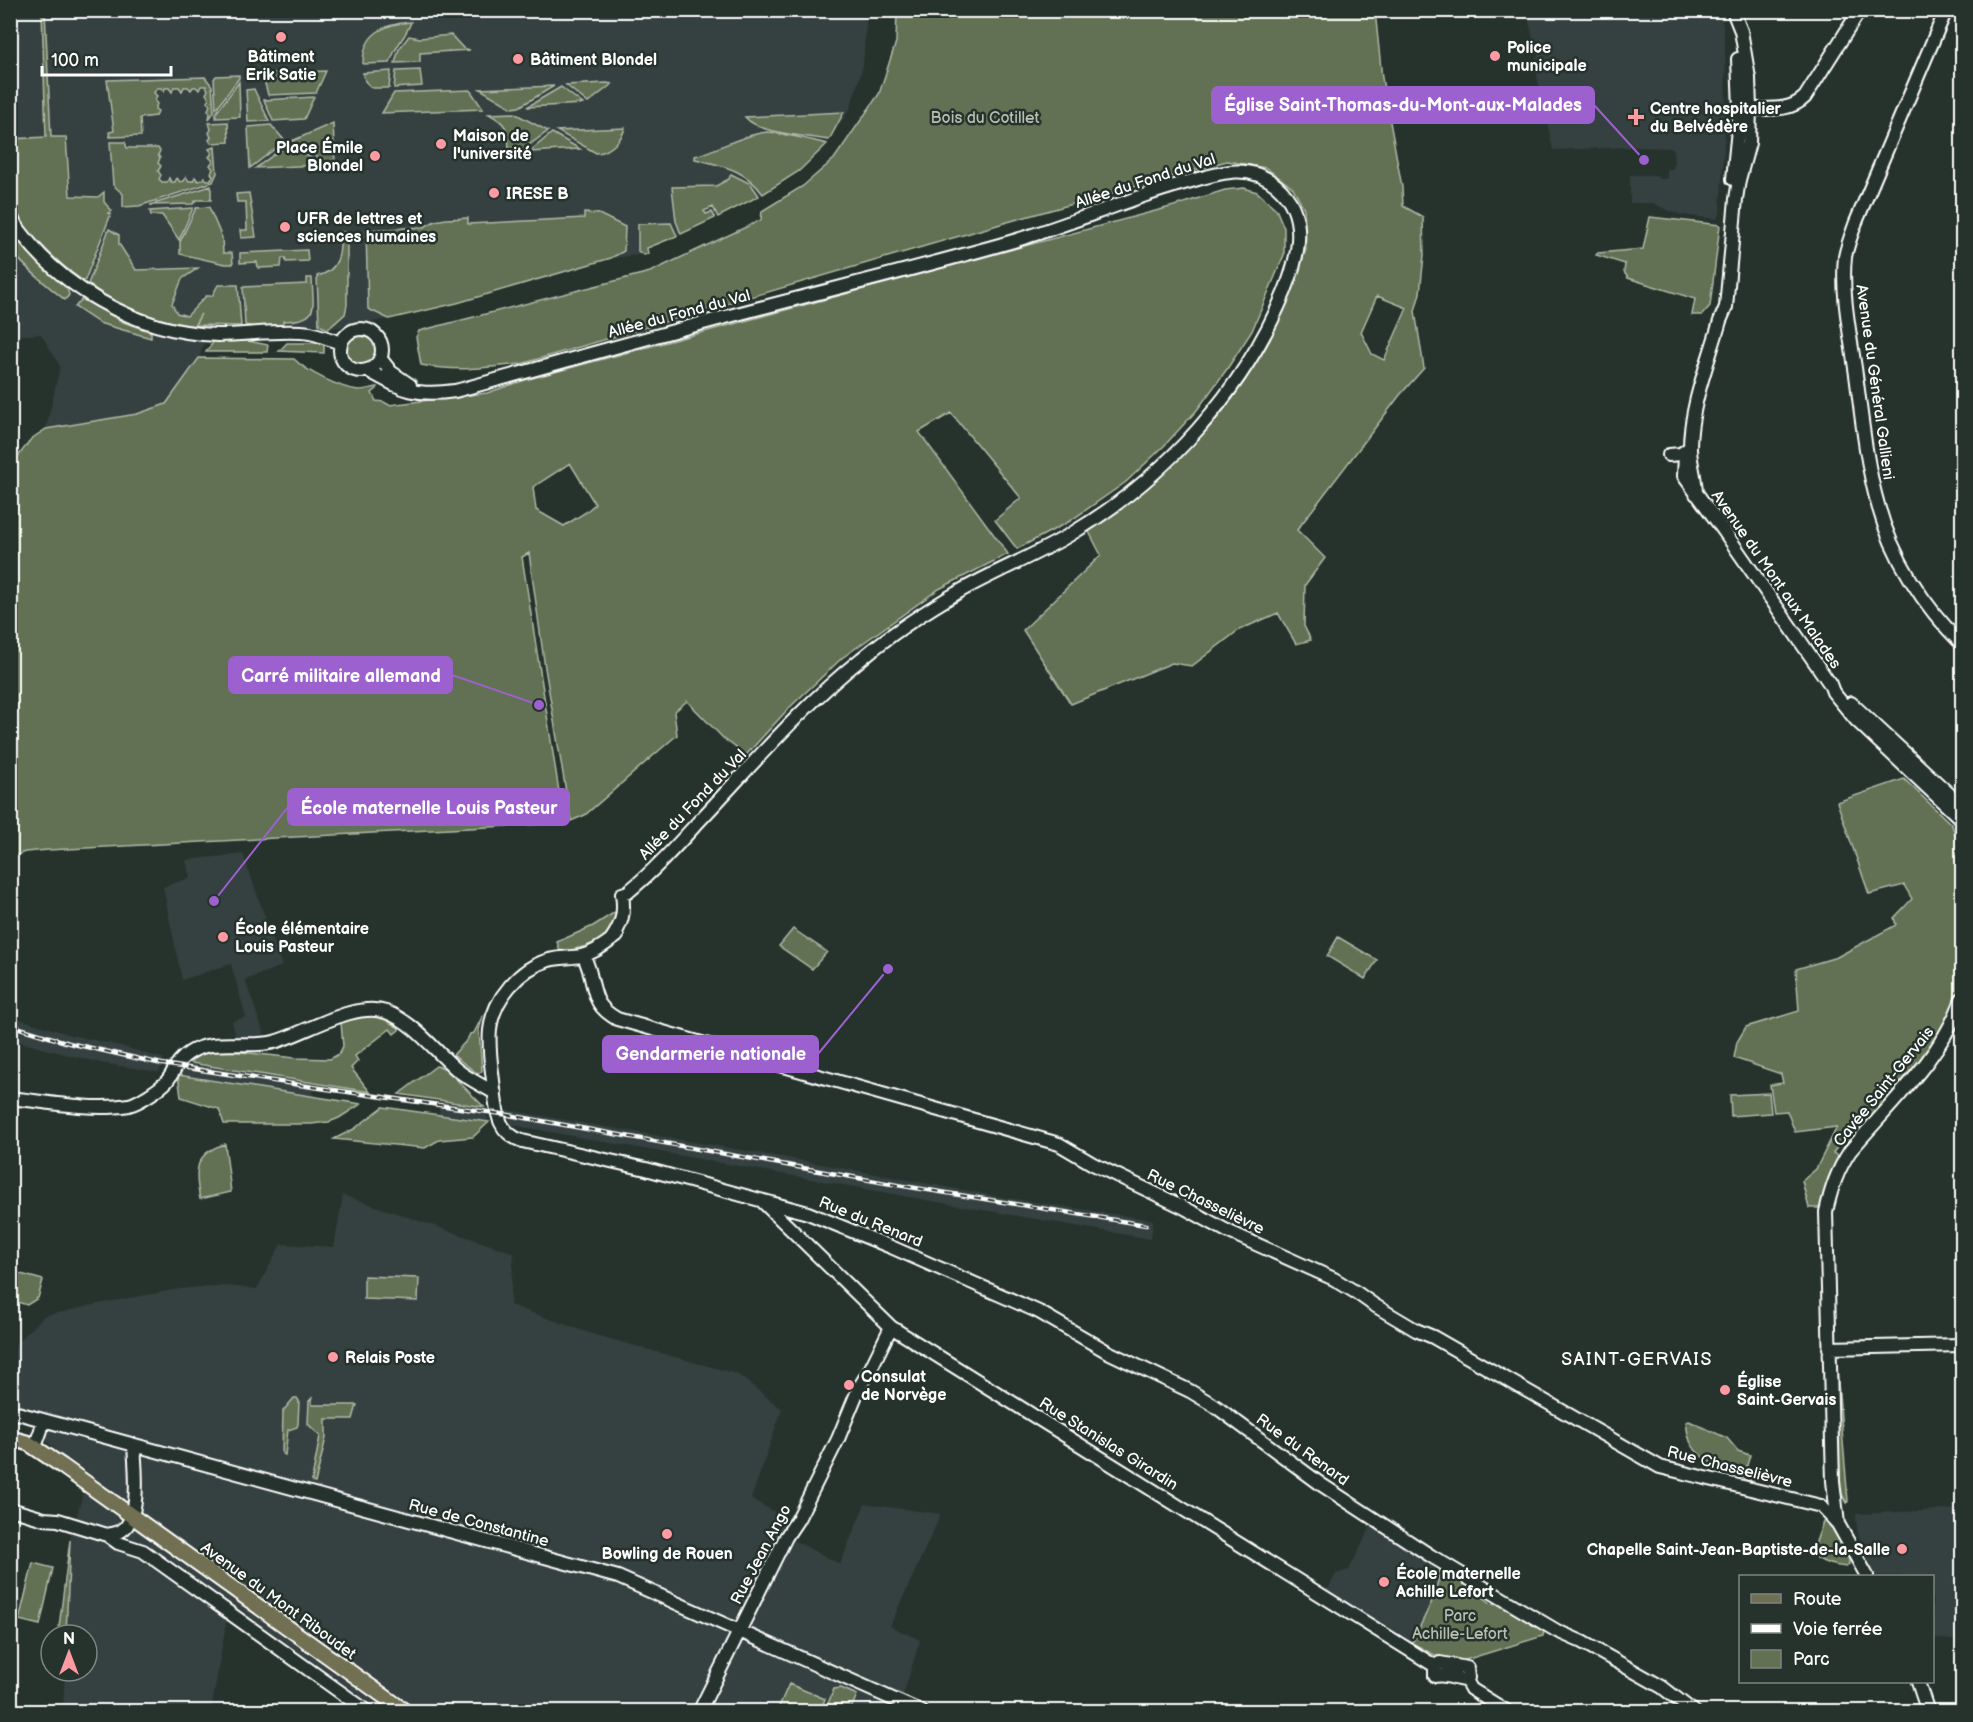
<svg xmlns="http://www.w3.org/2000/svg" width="1973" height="1722" font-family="'Balsamiq Sans',sans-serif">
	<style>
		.built { fill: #354040 }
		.green { fill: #627152; stroke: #b0b8a8; stroke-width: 1.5; fill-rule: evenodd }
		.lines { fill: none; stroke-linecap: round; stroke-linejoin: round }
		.secondary-casing { stroke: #fff; stroke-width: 16 }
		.primary-casing { stroke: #fff; stroke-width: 18 }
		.secondary { stroke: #26332d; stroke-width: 12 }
		.primary { stroke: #716f52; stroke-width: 14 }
		.rail-casing { stroke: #fff; stroke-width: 4.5 }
		.rail { stroke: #26332d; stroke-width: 2; stroke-dasharray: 7; stroke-linecap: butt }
		.poi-dot { fill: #ff9aa2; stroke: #26332d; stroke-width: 2 }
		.labels { text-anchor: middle; stroke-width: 5; stroke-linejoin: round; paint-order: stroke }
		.poi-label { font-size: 16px; font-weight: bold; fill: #fff; stroke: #26332d; text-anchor: start }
		.park-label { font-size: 16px; fill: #b8bfb1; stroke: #26332d }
		.street-label { font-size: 16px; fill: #fff; stroke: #26332d }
		.neighbourhood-label { font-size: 18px; letter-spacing: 1.5px; fill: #fff; stroke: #26332d }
		.leader { fill: none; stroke: #9c61cf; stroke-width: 2 }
		.callout-dot { fill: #9c61cf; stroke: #26332d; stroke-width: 2 }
		.callout { fill: #9c61cf; stroke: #9c61cf; stroke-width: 2 }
		.callout-label { font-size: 18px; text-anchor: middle; font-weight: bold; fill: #fff }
	</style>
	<rect width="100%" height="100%" fill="#26332d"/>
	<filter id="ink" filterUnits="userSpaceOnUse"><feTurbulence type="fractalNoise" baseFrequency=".0167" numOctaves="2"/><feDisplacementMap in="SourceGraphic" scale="12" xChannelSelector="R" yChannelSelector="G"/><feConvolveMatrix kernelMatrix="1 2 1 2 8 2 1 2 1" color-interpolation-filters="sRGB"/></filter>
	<g filter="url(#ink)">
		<path class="built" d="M11,11h854l1,12 -3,43 -13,43 -28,42 -23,20 -23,15 -58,31 -71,31 1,6 -37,4 -154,45 -68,16 -61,10 -9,-4 -109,1 -11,32 -33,46 -29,10 -91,15 14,-63 -19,-32 -30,2z
			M1521,11h200l4,34 1,66 -6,103 -4,5 -34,-4 -15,-5 -14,-7h-23v-28h25l4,4h8v-10h6l1,-5 -1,-16 -42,-1 -78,3 -19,-89 4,-4 -11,-43z
			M243,854l39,112 -37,14 20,57 -16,2 -13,-1 -4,-17 14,-4 -15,-53 -49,16 -19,-93 27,-9 -4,-18z
			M10,1016l61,19 50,11 43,13 -5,13 -58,-9 -60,-15 -30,-9z
			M191,1063l122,19 -1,14 -134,-21z
			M442,1100l42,7 5,15 -51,-7z
			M507,1110l292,50 202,37 152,23 -2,19 -197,-34 -442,-80z
			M343,1195l171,58 -4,52 82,29 145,40 45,35 -31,90 44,24 -8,14 53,27 25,-60 76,10 -51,112 30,14 -19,62 24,9h-557l-140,-99 -17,99h-148l2,-40h22v-36h-21l4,-95 17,-61 -76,-71v-47l5,-17 28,-28 64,-14 71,-13 32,-3h16l30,3 24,-45 53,3z
			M1962,1509v132l-29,-3 -1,-62h-56l-12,-20 -7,-28 -1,-14z
			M1371,1526l69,44 -5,25 -23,48 -85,-52 9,-17 13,-4z"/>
		<path class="green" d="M42,11h3l6,126h15l4,59 28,1 6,-5v10l8,9 -4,2 3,1 -26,66 -2,1c-24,-17 -63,-52 -72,-81 -3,-11 -1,-47 0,-61l35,-2z
			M897,11h478l7,67 20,109 1,19 20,11 1,38 -4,38 -5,18 9,57 -24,27 -103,135 28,28 -20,27 -1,41 7,14 -15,4 -18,-31 -39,17 -47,36 -20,-3 -101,41 -48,-74 78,-75 -14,-27 38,-22 22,-17 65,-65 21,-26 50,-85 23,-63 -2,-41 -11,-21 -27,-20 -39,-7 -216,60 -490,143c-37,4 -63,8 -100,1l-5,-28 3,-6 231,-59 111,-52 1,-9 41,-25 31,-27 45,-65 17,-52zM1377,296l30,12 -23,52 -12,-6 -11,-22z
			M411,22c-5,15 -17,25 -21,41l-27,1c0,-30 20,-40 48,-42z
			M451,35l12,13 7,2 -50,3v9l-25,1 4,-14 10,-13 11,2z
			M420,70l2,16 -28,2 2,-17z
			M326,71l-10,22 -48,2 -4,-15 -18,-1v-5z
			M391,71l-2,17h-17l-7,-7 -2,-8z
			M239,75v3l-23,31 -2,-30 2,-3z
			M205,77l7,9 2,26 -5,7 1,-6 -2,-3 2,-5 -3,-3 2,-4 -3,-4 2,-4 -2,-4h-5l-2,4 -3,-3h-3l-2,3 -3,-3h-4l-2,4 -3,-4h-5l-2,5 -3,-4h-4l-1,4 -3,-4h-4l-3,5 3,3 -2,5 2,3 -2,5 3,2 -2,5 -16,2 1,18 -31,1 -1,-5 5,-1 -7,-51z
			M239,82l1,35 -24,1v-5z
			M607,83l5,1 -24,19 -22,-18z
			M554,86l-35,21 -7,1 -32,-19z
			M561,87l22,17 -56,3z
			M254,89l15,32 -21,1 -2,-32z
			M470,90l13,19 -101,4 12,-20z
			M314,97l-10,22 -31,2 -9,-21z
			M844,112l-15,28c-22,-4 -70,-6 -84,-23z
			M514,113l34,18 -31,23 -1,-6h-7c-1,-20 -3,-25 -20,-34z
			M228,122l1,20 -18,1 -2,-3 2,-3 -2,-4 2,-4 -2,-6z
			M333,123l2,41 -6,1 -37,-24z
			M271,125l14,16 -35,27 -2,-41z
			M625,128c-3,12 -16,25 -29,25l-39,-22z
			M767,132c21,2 40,7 60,12l-28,27 -36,23c-18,-25 -40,-28 -68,-35v-3c24,-7 47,-21 72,-24z
			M552,133l28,16h-1l-50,3z
			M110,142h15l2,6h31l2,3 -2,4 2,3 -2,5 3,3 -3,5 3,4 -2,4 3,3h5l2,-4 2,4h4l2,-4 3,4 4,-1 2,-4 3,4h4l2,-4 3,4 4,-1 2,-3 3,3h4l2,-4 -2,-3 2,-4 -3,-4 3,-4 -4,-4 3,-4 -3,-4 6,-2 2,26 -4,9 -74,24 -16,1v-13l-10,-9z
			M288,144l32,19v2l-64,3z
			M731,174l20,10 8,12 -41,21 -5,-10 -9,4 2,3 6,-2 3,6 -34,16 -5,-13 -4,-34 44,-1 13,-7z
			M211,186v14h-15l-3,4 -43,1z
			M1244,188l13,4 19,17 8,19v27l-32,76 -25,38 -30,41 -33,36 -38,36 -56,39 -53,28 -22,-29 26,-22 -70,-85 -32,19 89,122 -69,35 -97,69 -53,50 -43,47 -22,-16 -37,-38 -13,11 3,23 -92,80 -14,6 -26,-153 -16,-115 -7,4 42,266 -516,27 -23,2 -14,5v-391l20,-27 15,-10 91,-15 29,-10 33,-46 95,1c13,13 46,29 64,31 7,0 13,-2 19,-3v2l-5,4 4,8 8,1 5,3 98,-12 38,-13 649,-174 51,-16zM570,463l25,41 -9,8 -22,14 -28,-16 -3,-23z
			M249,193l7,44 -15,1 -1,-8h7l-1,-28h-9l-1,-8z
			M209,207l13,31 1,15h9l1,11h-8l-45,-10v-12l16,-34z
			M193,208l-14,32 -17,-25h-11l-1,-4z
			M584,213l15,1 26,13 -1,24 -13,7 -154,45 -68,16 -21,-10 -2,-79 58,-3 11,-6 11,-2 22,-1v6l116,-6z
			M1650,217l70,8 -10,81 -8,9h-10l3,-16 -67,-21 -4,-6 1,-8 -29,-9 2,-2 45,-4z
			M671,223l6,13 -30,12 1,6 -4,1 -6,-4v-27z
			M109,229l10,6v9l17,26 62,-2 -16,11 -10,25 5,9 10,3 19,-20h6l6,-11h20l3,41 -46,-1 6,-11 -7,12c-40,-6 -74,-19 -106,-42z
			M11,232l5,1 22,28 28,23 3,11 -4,5c-12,-10 -51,-40 -54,-53 -2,-4 0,-11 0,-15z
			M340,232h7v73l-2,9 -17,15 -9,-4 -2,-49c23,-5 24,-24 23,-44z
			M307,250l1,11 -22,1 -1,-4h-3l-1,9 -23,1 -1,-6 -17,1v-10z
			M307,278h5c1,31 8,42 -29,43v5l-29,1 -9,-2 -2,-38 64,-3z
			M82,299l41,23 28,10v6l-52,-15 -24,-16z
			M346 350a16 16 0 1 1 32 0a16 16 0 1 1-32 0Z
			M214,341h34l20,4 -1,7h-61z
			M287,343h37v10l-45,-2z
			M1904,779l48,46 7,22 3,20v112l-9,36 -24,39 -76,86 -7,6 -6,-3 -7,10 6,4 -9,17 -8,34h-13l-7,-27 14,-12 21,-42 -42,5 -8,-21 -13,1 -4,-27 13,-2 -2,-9 -47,-16 3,-16 9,-15 53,-16 -3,-42 41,-12 59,-32 -2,-7 18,-19 -8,-14 -35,9 -32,-92z
			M615,912h2c-4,29 -32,37 -57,39l-3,-9 36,-16z
			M793,929l34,23 -15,17 -33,-23z
			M1338,937l39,23 -12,19 -38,-23z
			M369,1015l17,5 13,8v2l-5,4 -4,-5 -35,27 3,5 -7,7 19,24 -179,-29 3,-6 19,-8 82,9 35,1 9,-5 4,-8 -2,-23 10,-5z
			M483,1015l-4,15 3,41 -4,3 -25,-19 14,-15 3,-6 4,-1z
			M436,1066l9,2 39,39 -85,-13z
			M178,1075l183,29 -22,14 -10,4 -18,2h-87l-5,-15 -38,-12z
			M1769,1093l2,20 -40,3 -1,-21z
			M383,1107l106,15 -16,15 -34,3 -14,8 -91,-9 20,-10z
			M225,1144l6,48 -31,7c-6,-28 -6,-46 25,-55z
			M10,1271l33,9 -5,18 -11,7 -16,-5z
			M364,1276l55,2 -1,23 -54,-2z
			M1836,1358l12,143 -1,2 -9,-15z
			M294,1398h3l2,3 -1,23 -1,3 -9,3 -3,25 -3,-2 1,-42z
			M312,1398v7h45l-4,14h-27v19l-11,45 -3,-1v-3l8,-43 -12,-12 1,-23z
			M1689,1421l38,17 11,13 12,4 -5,17 10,4 -2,5c-18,-5 -52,-19 -61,-36 -4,-6 -5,-15 -6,-23z
			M1828,1521l6,3 -1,5 16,30v5l-3,3c-11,-1 -28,-5 -34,-14l11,-31z
			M70,1540l-4,95h-8z
			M33,1563l20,5 -13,57 -21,-5z
			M1440,1570l30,17 22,17 6,-1 43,25 3,4 -1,4 -81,25 -22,-3 -28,-15 23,-48z
			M789,1684l36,15 -5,12h-43z
			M841,1688l16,7 -7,16h-12l-11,-5 7,-17z"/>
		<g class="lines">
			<g class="secondary-casing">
				<path id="secondary" d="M1946,10l-90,212c-4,11 -9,24 -11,35 -4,36 6,82 11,118 6,44 10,88 22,130 14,52 46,102 84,139
					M1744,109c21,-1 45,4 61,-12l55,-87
					M1733,179l7,-70 -2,-50
					M10,216c43,69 126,117 208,119 28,0 65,-6 92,-2 10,2 20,6 30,10
					M340 350a21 21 0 1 1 42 0a21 21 0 1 1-42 0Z
					M380,358l11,14 19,13
					M367,370c35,19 46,27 88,21 94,-25 187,-52 282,-77 91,-24 182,-46 273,-72 45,-13 89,-31 133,-46 15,-5 30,-10 45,-14 31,-9 61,-20 89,4 32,28 22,70 8,105 -42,102 -120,187 -214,243 -35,21 -73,36 -109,56 -35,20 -70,43 -101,69 -59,47 -108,105 -160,160 -23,25 -46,51 -73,73l-6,2c3,19 0,30 -11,46
					M1685,454l-1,22 40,55 106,153 3,8 23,28 106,100
					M1669,455l12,-1 8,-6
					M1696,494c0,-16 -6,-31 -6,-46 0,-43 19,-87 30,-127l6,-14 10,-108 3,-19 10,-37 1,-34 -1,-31 -8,-47 -6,-15
					M1851,703l111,103
					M617,936c-12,8 -22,17 -36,20 -11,2 -22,1 -32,4 -29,8 -56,39 -59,70 -2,19 2,40 4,59 3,23 3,43 28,52l124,28 162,44 83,34 148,65 69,40 82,39 25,15 107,79 109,71 126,75 25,11 80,45 32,25
					M584,956c2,6 5,12 6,18 6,23 5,32 27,45l442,125 34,20 90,43 44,24 107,48 23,14 17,12 42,25 17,7 227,130 161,39 17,18 29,52
					M10,1098c37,4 82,13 119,7 9,-2 31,-16 38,-24 8,-10 9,-20 22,-28 24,-16 58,-4 85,-11 33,-9 80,-41 112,-30 28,10 48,38 70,57 12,10 26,16 39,24
					M763,1202l128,125 544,339
					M1829,1348l133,-3
					M10,1411l608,166 304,135
					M35,1447l6,-17 2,-10
					M10,1509l34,10 14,1 49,15 11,8 25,8 225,161
					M1838,1524l-5,-43 -7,-269c5,-23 11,-41 24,-61 39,-46 92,-94 112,-152
					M107,1535c5,-1 10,-2 14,-4 21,-13 14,-65 13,-86
					M1440,1663l27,5 1,10 -2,2c-13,0 -17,-7 -31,-4v-10z
					M1466,1680l5,9 37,23
					M1918,1682l10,30
					M699,1712l87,-175 12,-18 40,-80 21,-51 11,-18 21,-43"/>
			</g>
			<g class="primary-casing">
				<path id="primary" d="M10,1438l18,5 34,23 344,246"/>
			</g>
			<use href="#secondary" class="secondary"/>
			<use href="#primary" class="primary"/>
			<g class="rail-casing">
				<path id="rail" d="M10,1025l59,18 93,21 151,23 196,28 388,70 249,40"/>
			</g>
			<use href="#rail" class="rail"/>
		</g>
	</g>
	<g class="poi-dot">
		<circle cx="281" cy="37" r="6"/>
		<circle cx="1495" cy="56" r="6"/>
		<circle cx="518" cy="59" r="6"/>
		<path d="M1633 108h6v6h6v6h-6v6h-6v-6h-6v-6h6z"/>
		<circle cx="441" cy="144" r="6"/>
		<circle cx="375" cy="156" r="6"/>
		<circle cx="494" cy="193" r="6"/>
		<circle cx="285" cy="227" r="6"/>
		<circle cx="223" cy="937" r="6"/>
		<circle cx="333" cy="1357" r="6"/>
		<circle cx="849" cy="1385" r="6"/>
		<circle cx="1725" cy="1390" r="6"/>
		<circle cx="667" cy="1534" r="6"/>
		<circle cx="1902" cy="1549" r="6"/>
		<circle cx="1384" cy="1582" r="6"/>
	</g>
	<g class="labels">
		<g class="poi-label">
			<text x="1507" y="53">Police<tspan x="1507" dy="18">municipale</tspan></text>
			<text x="281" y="62" text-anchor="middle">Bâtiment<tspan x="281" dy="18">Erik Satie</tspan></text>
			<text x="530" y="65">Bâtiment Blondel</text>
			<text x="1650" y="114">Centre hospitalier<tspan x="1650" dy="18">du Belvédère</tspan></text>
			<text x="453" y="141">Maison de<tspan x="453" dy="18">l'université</tspan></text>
			<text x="363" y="153" text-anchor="end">Place Émile<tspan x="363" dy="18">Blondel</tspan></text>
			<text x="506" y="199">IRESE B</text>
			<text x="297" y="224">UFR de lettres et<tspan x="297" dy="18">sciences humaines</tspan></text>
			<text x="235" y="934">École élémentaire<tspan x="235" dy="18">Louis Pasteur</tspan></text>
			<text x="345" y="1363">Relais Poste</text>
			<text x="861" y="1382">Consulat<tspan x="861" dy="18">de Norvège</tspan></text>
			<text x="1737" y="1387">Église<tspan x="1737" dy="18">Saint-Gervais</tspan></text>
			<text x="1890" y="1555" text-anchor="end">Chapelle Saint-Jean-Baptiste-de-la-Salle</text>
			<text x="667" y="1559" text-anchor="middle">Bowling de Rouen</text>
			<text x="1396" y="1579">École maternelle<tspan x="1396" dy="18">Achille Lefort</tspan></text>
		</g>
		<g class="park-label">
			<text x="985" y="123">Bois du Cotillet</text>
			<text x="1460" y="1621">Parc<tspan x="1460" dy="18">Achille-Lefort</tspan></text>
		</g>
		<g class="street-label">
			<text transform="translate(1145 180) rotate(-18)" y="6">Allée du Fond du Val</text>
			<text transform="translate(679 313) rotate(-15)" y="6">Allée du Fond du Val</text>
			<text transform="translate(1876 382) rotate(82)" y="6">Avenue du Général Gallieni</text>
			<text transform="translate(1777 579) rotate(55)" y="6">Avenue du Mont aux Malades</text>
			<text transform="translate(692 804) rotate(-46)" y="6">Allée du Fond du Val</text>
			<text transform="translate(1883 1086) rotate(-51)" y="6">Cavée Saint-Gervais</text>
			<text transform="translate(1206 1201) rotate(26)" y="6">Rue Chasselièvre</text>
			<text transform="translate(871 1221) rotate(22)" y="6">Rue du Renard</text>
			<text transform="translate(1109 1443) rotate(32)" y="6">Rue Stanislas Girardin</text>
			<text transform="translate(1303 1449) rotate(36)" y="6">Rue du Renard</text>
			<text transform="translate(1730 1466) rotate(14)" y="6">Rue Chasselièvre</text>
			<text transform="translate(479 1522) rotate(15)" y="6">Rue de Constantine</text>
			<text transform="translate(760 1554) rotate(-62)" y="6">Rue Jean Ango</text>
			<text transform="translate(279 1600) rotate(36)" y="6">Avenue du Mont Riboudet</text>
		</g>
		<g class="neighbourhood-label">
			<text x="1637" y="1365">SAINT-GERVAIS</text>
		</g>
	</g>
	<path class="leader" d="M1644 160L1594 105M539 705L452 675M214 901L288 807M888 969L818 1054"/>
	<g class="callout-dot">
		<circle cx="1644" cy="160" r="6"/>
		<circle cx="539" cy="705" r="6"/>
		<circle cx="214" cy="901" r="6"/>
		<circle cx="888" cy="969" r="6"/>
	</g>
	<g class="callout">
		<rect x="1212" y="87" width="382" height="36" rx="6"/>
		<rect x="229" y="657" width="223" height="36" rx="6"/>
		<rect x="288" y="789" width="281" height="36" rx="6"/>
		<rect x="603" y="1036" width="215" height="36" rx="6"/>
	</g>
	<g class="callout-label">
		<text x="1403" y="111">Église Saint-Thomas-du-Mont-aux-Malades</text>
		<text x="341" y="682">Carré militaire allemand</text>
		<text x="429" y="814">École maternelle Louis Pasteur</text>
		<text x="711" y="1060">Gendarmerie nationale</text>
	</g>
	<rect width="1973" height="1722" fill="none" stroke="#26332d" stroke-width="36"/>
	<rect x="18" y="18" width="1937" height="1686" fill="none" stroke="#fff" stroke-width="2" filter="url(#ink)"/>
	<rect x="1739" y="1575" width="195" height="108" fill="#26332d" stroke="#7d8581" stroke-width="1.5"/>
	<rect x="1751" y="1594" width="30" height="9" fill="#716f52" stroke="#7d8581" stroke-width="1.5"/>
	<text x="1793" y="1605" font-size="18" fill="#ffffff">Route</text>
	<rect x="1751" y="1624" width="30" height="9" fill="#ffffff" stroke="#7d8581" stroke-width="1.5"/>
	<text x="1793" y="1635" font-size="18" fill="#ffffff">Voie ferrée</text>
	<rect x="1751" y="1650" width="30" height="18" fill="#627152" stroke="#7d8581" stroke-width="1.5"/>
	<text x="1793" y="1665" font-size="18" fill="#ffffff">Parc</text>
	<g transform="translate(69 1653)"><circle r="28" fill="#26332d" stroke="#7d8581" stroke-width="1.5"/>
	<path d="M0-4.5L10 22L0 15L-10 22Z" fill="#ff9aa2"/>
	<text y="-9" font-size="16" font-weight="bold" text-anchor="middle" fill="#ffffff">N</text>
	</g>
	<path d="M42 66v9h129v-9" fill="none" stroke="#ffffff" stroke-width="3"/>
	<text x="51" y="66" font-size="18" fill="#ffffff" stroke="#26332d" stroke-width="4.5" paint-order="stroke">100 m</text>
</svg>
